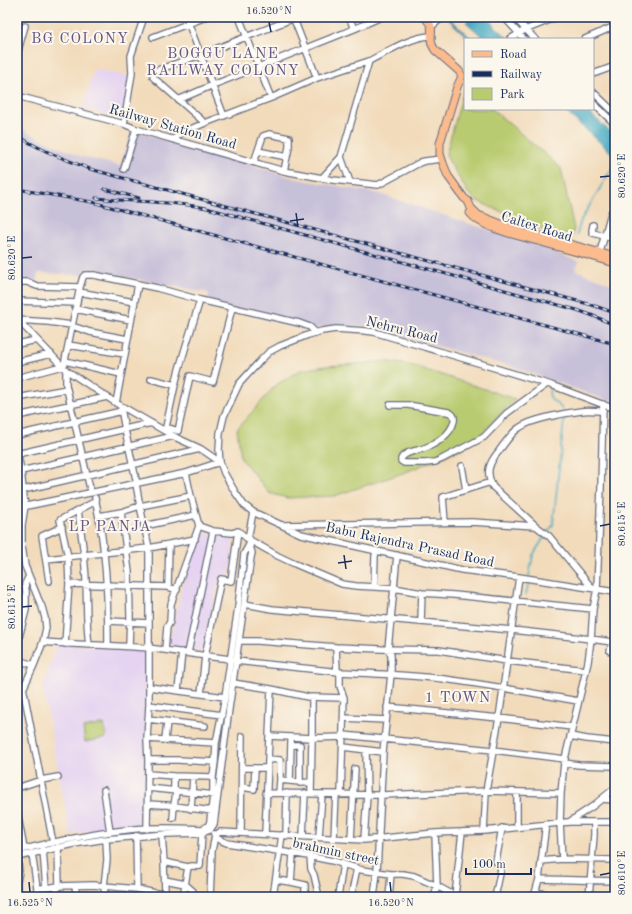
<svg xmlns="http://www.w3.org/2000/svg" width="632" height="914" font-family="'Old Standard TT',serif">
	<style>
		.built { fill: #e5d3f1 }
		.industrial { fill: #c7c0d9 }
		.green { fill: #b9cb6f; stroke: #6a7d66 }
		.water { fill: #41a8c1; stroke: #2e6c90 }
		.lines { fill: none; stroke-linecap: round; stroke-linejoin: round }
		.stream { stroke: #41a8c1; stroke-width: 1.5 }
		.minor-casing { stroke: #666b7f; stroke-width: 8 }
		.major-casing { stroke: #666b7f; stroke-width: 9 }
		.minor { stroke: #fff; stroke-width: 5.5 }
		.major { stroke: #fbbb8d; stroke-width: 7 }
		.rail-casing { stroke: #1b2f5e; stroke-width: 3 }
		.rail { stroke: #fbf7ec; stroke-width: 1.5; stroke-dasharray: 4.5; stroke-linecap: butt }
		.ticks { fill: none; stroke: #1b2f5e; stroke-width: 1.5 }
		.labels { text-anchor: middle; stroke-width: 4; stroke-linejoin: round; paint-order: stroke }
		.street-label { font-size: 14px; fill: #1b2f5e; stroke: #fbf7ec }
		.neighbourhood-label { font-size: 15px; letter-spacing: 1px; fill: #665785; stroke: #fbf7ec }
		.neatline { fill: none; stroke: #1b2f5e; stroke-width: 1.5 }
		.ticks-label { font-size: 10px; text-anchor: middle; fill: #1b2f5e }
	</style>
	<rect width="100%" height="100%" fill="#fbf7ec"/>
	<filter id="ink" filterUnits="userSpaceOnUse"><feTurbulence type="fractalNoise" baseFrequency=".025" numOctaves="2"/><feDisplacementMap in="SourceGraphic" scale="8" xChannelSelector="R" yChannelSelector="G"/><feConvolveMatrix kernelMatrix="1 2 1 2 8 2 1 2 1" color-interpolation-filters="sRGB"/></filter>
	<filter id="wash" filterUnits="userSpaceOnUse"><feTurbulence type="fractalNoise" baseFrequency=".012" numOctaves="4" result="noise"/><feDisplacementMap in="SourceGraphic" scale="16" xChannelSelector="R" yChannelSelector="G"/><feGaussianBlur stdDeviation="0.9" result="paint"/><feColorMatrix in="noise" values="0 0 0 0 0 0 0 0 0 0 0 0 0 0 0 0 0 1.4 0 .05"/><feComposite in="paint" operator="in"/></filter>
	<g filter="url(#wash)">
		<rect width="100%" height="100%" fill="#f2dbbb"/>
		<path class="built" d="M94,69l38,8 -11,41 -38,-9z
			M201,532l32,7 -3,35 -11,4 -16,73 -34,-6 13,-58z
			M56,644l90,6 1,108 -1,65 -76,11 -27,-146z"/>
		<path class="industrial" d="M17,125l11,8 52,23 40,10 12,-36 165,49 80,14 96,32 54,16 52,21 -4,8 40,15v118l-98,-35 -154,-42h-33l-23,4 -100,-26 2,-11 -124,-24 -2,6 -45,-2 -2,10 -19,-1z"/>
		<path class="green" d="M465,86v23h27l69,59 13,61 -4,13 -93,-41 -9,-8 -19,-32 -3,-7z
			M384,361l30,5 101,33 -45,46 -64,27 -72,24 -47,2 -18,-5 -28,-35 -4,-29 39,-44 24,-15 26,-4 32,-2z
			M104,724l2,14 -21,4 -2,-14z"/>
		<path class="water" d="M446,17h2l24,22h-3z
			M471,17h14l24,22h-24l-19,-17z
			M563,109h22l30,27v20z"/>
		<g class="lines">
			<path class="stream" d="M577,234l4,-14 34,-57
				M550,389c-4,12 9,13 13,22
				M547,533l6,-8 11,-105 -1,-5
				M529,576l4,-21 12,-19
				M526,595l3,-15"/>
		</g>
	</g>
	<g filter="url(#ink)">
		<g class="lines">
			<g class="minor-casing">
				<path id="minor" d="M186,17l38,99
					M239,17l32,81
					M293,17l24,61
					M349,17l5,12
					M504,17l20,22
					M514,17l21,22
					M431,27l12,-10
					M153,37l53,-20
					M510,39l15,-9 32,-13
					M585,39l30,-13
					M17,54l8,-28
					M593,74l22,-8
					M593,92l22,21
					M17,96l107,28 12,5 148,42 49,9 45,5 43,-23 4,-1 16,-2
					M178,100l35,-15 141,-56 27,-12
					M593,103l22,21
					M205,123l-50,-44 -2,-2 1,-4 1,-2 45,-16 97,-38
					M124,124l8,-51 -1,-17 13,-39
					M174,139l7,-6 24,-10 66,-25 46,-20 52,-17
					M258,151l29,6
					M341,157l9,25
					M254,162l9,-26 6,-2 20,4v9l-5,24
					M124,169l12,-40
					M322,178l19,-21 28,-96c18,-9 41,-24 61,-25
					M593,225l-1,6 1,2 22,6
					M600,252l11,-39
					M17,282h10l10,4 43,1
					M79,292l55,10
					M17,301l60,2
					M75,309l56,11
					M17,319l49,51 50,33 61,35 24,11 19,13
					M17,320l31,2 24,3
					M72,326l18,6 37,7
					M17,344l20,-4
					M68,345l57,9
					M65,361l56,13
					M17,362l34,-8
					M66,370v15l25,108
					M17,378l45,-12 2,-1 16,-78 3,-10 2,-2h9l63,13 43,12 99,23 11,4 6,6
					M151,379l24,6 -9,42 12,4 12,-55 23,6
					M213,382l19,-74
					M175,385c7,-29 17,-57 25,-85
					M17,398l50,-9
					M116,403l22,-119
					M390,405h18l40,7c4,1 7,4 6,9 -3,14 -19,24 -32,28 -7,2 -18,3 -21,10v2l3,2h21l10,-1 7,-3 42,-22 23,-24 40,-29
					M121,408l4,22 12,54
					M615,409l-64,-24 -79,-24 -98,-29 -8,-1 -30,-2 -14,2 -14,4 -28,11 -11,6 -9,9 -21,23 -15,32 -4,17 -1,17 1,12 4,11 11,19 9,13 9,7 48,22 161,36 57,7 96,15
					M17,416l90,-19
					M17,435l105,-24
					M17,450l4,21 4,35 -3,19v21l3,20 13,32 4,9 3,11 1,10 -3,14 -9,23 -11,24 -6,7
					M17,454l134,-31
					M462,466l4,24
					M21,471l153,-35
					M186,473l5,23 8,30
					M136,484l4,22 9,42v157l-2,34 1,21 -1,69
					M23,490l177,-41
					M95,498c11,49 13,98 13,147
					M17,508l169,-35 34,-11
					M78,510c3,23 7,47 8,70 1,22 0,43 3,65
					M121,512l19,-6 51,-10
					M99,516l22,-4 8,60 1,44 -1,30
					M445,522l-2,-25 48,-15
					M282,525l190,-3 64,4
					M144,526l52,-11
					M213,531l19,2 6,-2 10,8 30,17 17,8 47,20 14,2 38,2 28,5 32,2 139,14
					M46,559l103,-11 46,-9
					M49,581l-7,-45 20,-9
					M69,584l99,3 9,3
					M168,587l1,-43
					M374,587l1,-31 1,-5
					M592,588l-43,-52 -13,-10 -43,-39c-8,-15 -4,-24 6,-36 6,-8 12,-18 20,-23 12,-9 47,-15 62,-17 7,-1 15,0 22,0
					M245,604l27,5 240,21 79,9 21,3 -2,9h5
					M17,610h9
					M108,621l41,2
					M421,621l1,-28
					M239,641h19l78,6 1,25
					M43,642c35,3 70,3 105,6 27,3 55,8 82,11l6,2 104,11v14l4,12 -3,96
					M65,644l4,-60 -1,-27 -8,-37 36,-19
					M17,645l9,-35v-19l-1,-7 4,-8
					M336,647l45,2 58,1 68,11 79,9
					M165,650l2,-23 3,-5 1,-18 28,-78 14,5 -25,122
					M17,660l17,5
					M340,672c35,2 70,3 104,7 45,6 90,14 134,22
					M233,683l38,6 37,8 36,1
					M23,687l30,156
					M149,687l76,10
					M178,691l4,-39
					M201,694l4,-38 16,-77 10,2 7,-50
					M312,697v41l31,-1
					M149,705l73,10
					M387,707l112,11 73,9
					M344,718l42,2
					M148,719l57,7
					M343,735l150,15 72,9
					M269,736l43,2 -1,56
					M570,736l17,3 28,3
					M147,739l69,4
					M165,740l2,-18
					M291,745h9v37
					M343,747l40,5
					M268,759l12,1v20l20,2v1l11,-1
					M148,760h30l37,2
					M564,763l15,2 36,1
					M242,768h25
					M148,774l26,2 39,1
					M174,776v15
					M290,781l1,-40
					M242,787l12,2 1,-21
					M17,788l24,-8 17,-3
					M148,788l67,7
					M104,790l6,42
					M266,793l115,2 105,-4 75,2
					M279,793l1,-13
					M602,799l13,1
					M148,804l15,1h4l45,6
					M191,809l2,-32
					M17,811l7,38
					M173,818l1,-12 2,-14
					M569,822l24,-16 22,-18
					M517,827v-35
					M484,831l2,-40 13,-73 20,-141
					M241,833l1,-97
					M214,834l4,5 9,4 76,12 30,6 29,9 29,4h12l11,2 23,10 20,11
					M265,834l6,-145
					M286,835l1,-42
					M136,836l1,53
					M303,836l2,-43
					M319,837l3,-43
					M334,838l2,-44
					M351,839l4,-70
					M364,840l3,-45 -1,-45
					M58,847l1,39 34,-1 44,4 18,4h10l-1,-31 -2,-27
					M43,850l3,38 13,-2
					M17,851c39,-10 78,-18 118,-22 22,-2 45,-1 67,0 5,-2 7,-3 8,-8l3,-26v-18l2,-15 1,-19 9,-46 13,-90 6,-53 5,-9
					M32,853l5,35h9
					M310,856l1,13 3,6 5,22
					M17,857l57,-13 32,-5 60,-5 36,-1 8,-3 4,-6 15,-115 22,-152 1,-4 -4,-14 5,-27
					M17,858l2,13 -2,11
					M562,859l-2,-37 1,-29 3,-30 24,-101 3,-23 2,-30 4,-20 4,-101 2,-84
					M541,861l21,-2 53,1
					M164,862l24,5
					M539,879l76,2
					M165,880l20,4 8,7v6
					M276,880l15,2 2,-28
					M291,882l14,3v12
					M17,885l1,12
					M57,886v11
					M75,886l2,11
					M536,892l23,5
					M165,893l8,4
					M455,896l7,-64
					M36,897l1,-9
					M105,897l-1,-11 3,-26 -1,-21
					M183,897l5,-30c5,-2 8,0 12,-1l2,-33
					M210,897l2,-46 3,-16 5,-3 144,8 71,-7 49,-2 84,-9h47
					M273,897l9,-62
					M338,897l5,-33
					M351,897l6,-29
					M374,897l3,-25 6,-120 8,-78v-19l-3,-6 6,-61 3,-33
					M389,897l2,-23
					M434,897l3,-11 -2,-53
					M445,897l1,-6
					M495,897l6,-28c-1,-3 -4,-5 -5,-8l6,-33
					M534,897l5,-18 7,-55
					M589,897l5,-62v-13"/>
			</g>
			<g class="major-casing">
				<path id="major" d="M425,17c2,3 5,6 6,9 2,9 -3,14 4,24l24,21 3,5 -5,11 -17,56v11l3,9 5,13 16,22 4,3 3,7 7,7 46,18 14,2 77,22
					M470,213c13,16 48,22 68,28 25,7 51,14 77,22"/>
			</g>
			<use href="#minor" class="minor"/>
			<use href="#major" class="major"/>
			<g class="rail-casing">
				<path id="rail" d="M17,135c22,15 48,24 73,34l502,136 23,8
					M17,189l75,13 523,142
					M104,189l35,9
					M96,198c35,4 70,3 105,9 8,1 16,4 24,6l352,97 14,5 24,10"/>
			</g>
			<use href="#rail" class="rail"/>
		</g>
	</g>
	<path class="ticks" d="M269,22l2,10M600,177l10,-1M296,213l2,14M290,221l14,-2M22,258l10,-1M600,526l10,-2M344,555l2,14M338,563l14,-2M22,607l10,-1M600,875l10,-2M29,882l1,10M390,882l1,10"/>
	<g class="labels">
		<g class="street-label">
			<text transform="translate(173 126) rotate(16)" y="5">Railway Station Road</text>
			<text transform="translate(537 226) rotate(17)" y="5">Caltex Road</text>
			<text transform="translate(402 329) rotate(14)" y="5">Nehru Road</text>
			<text transform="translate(410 544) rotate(12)" y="5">Babu Rajendra Prasad Road</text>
			<text transform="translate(336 851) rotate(12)" y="5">brahmin street</text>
		</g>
		<g class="neighbourhood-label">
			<text x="80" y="43">BG COLONY</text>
			<text x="223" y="58">BOGGU LANE<tspan x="223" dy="17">RAILWAY COLONY</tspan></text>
			<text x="110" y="531">LP PANJA</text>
			<text x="458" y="702">1 TOWN</text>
		</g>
	</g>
	<rect width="632" height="914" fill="none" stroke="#fbf7ec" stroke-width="44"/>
	<rect x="464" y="38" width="130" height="72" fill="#fbf7ec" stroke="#a1a7b3"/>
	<rect x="472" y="51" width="20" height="6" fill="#fbbb8d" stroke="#a1a7b3"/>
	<text x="500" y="58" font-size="12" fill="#1b2f5e">Road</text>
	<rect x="472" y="71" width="20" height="6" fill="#1b2f5e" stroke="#a1a7b3"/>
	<text x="500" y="78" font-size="12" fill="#1b2f5e">Railway</text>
	<rect x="472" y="88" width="20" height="12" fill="#b9cb6f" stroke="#a1a7b3"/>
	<text x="500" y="98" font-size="12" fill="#1b2f5e">Park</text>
	<path d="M466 868v6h65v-6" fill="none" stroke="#1b2f5e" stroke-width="2"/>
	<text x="472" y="868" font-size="12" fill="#1b2f5e" stroke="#fbf7ec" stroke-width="3" paint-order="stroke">100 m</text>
	<rect x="22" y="22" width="588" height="870" class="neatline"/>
	<g class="ticks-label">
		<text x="269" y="14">16.520°N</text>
		<text transform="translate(621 176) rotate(-90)" y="4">80.620°E</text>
		<text transform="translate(11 258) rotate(-90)" y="4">80.620°E</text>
		<text transform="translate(621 524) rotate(-90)" y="4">80.615°E</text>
		<text transform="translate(11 607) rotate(-90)" y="4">80.615°E</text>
		<text transform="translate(621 873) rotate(-90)" y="4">80.610°E</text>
		<text x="30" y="906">16.525°N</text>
		<text x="391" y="906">16.520°N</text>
	</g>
</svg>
